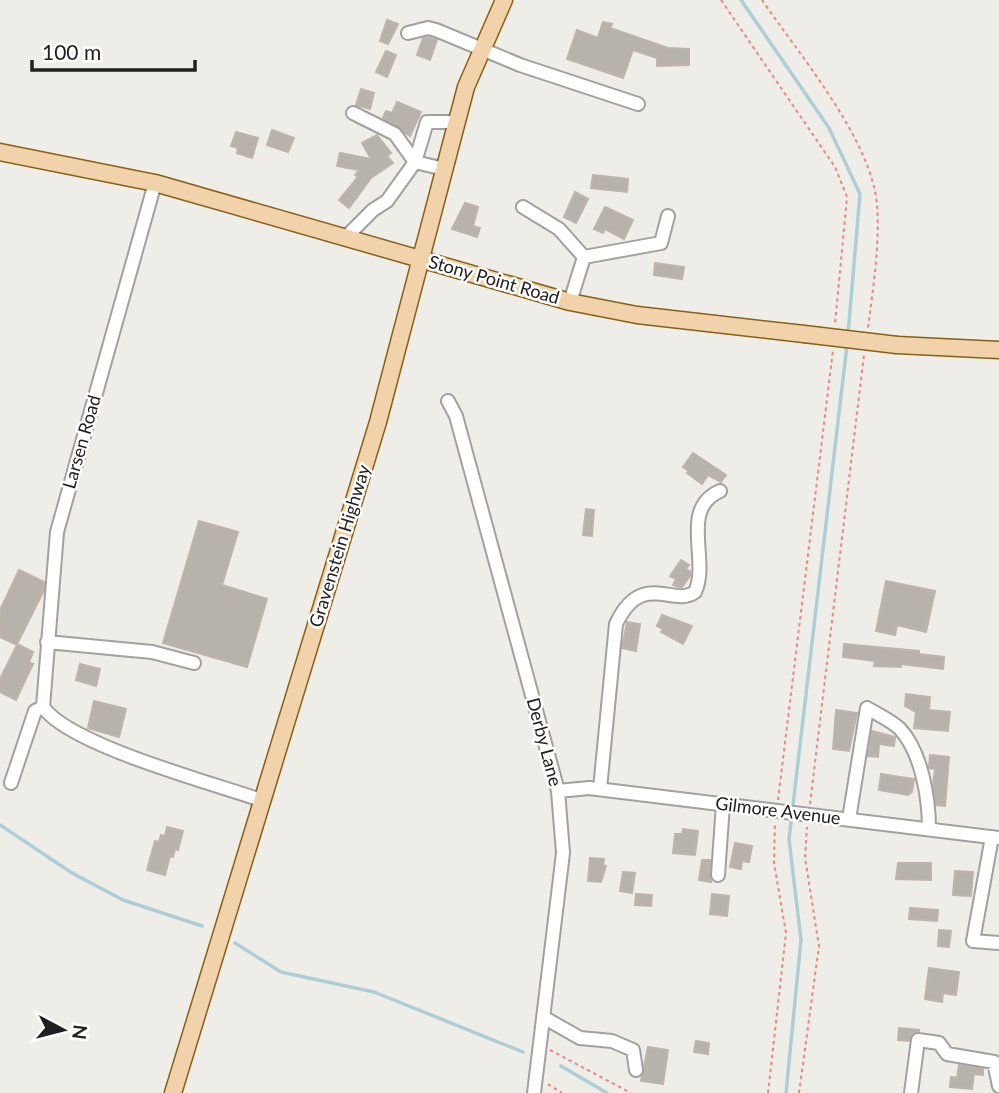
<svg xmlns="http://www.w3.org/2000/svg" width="999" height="1093" font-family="Lato,sans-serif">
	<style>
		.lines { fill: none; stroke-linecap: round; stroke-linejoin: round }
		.stream { stroke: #adced7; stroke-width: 3.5 }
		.building { fill: #b8b2ad; stroke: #bfb4ab; stroke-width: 2 }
		.minor-casing { stroke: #a1a1a1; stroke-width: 16 }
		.major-casing { stroke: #896112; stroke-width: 19 }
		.path { stroke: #e9887e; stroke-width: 2; stroke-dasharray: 3.5 3.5; stroke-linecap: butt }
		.minor { stroke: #fff; stroke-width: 12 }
		.major { stroke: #f1d2ab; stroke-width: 16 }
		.major-bridge-casing { stroke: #896112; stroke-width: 19; stroke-linecap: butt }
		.major-bridge { stroke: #f1d2ab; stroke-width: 16 }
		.labels { text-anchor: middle; stroke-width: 5; stroke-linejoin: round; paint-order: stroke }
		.street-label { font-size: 18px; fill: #202020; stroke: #fff }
	</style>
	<rect width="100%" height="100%" fill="#efede7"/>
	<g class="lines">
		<path class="stream" d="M741,0l88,128 31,66 -12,140
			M0,825l72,48 51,27 79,26
			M235,943l46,29 93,20 149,60
			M561,1066l46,27
			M786,1093l15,-153 -12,-101 58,-494"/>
	</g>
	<path class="building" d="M387,20l11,4 -10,20 -8,-3z
		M603,22l9,2 -2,4 58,20 21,1v16l-32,1v-8l-24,-8 -10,28 -56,-19 10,-29 21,8z
		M428,37l9,3 -7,20 -13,-5 6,-17z
		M386,51l10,4 -9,22 -11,-5z
		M361,89l13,4 -4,16 -14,-4z
		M397,102l24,10 -11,24 -27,-18 3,-7 6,2z
		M272,130l22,8 -6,14 -21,-7z
		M236,132l22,6 -6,20 -15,-5 1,-5 -7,-2z
		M377,135l14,18 -4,3 6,7 -22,15 -22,30 -10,-8 19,-23 -3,-2 4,-5 -22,-4 3,-13 31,6 -9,-16z
		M593,175l35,4 -1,13 -36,-4z
		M575,192l13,7 -12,24 -12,-6z
		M465,203l13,4 -5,19 7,2 -3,9 -25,-8z
		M605,207l28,13 -9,19 -19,-10 -2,4 -9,-4z
		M655,263l29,4 -2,12 -28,-4z
		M693,453l33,22 -5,7 -13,-7 -6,9 -15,-11 2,-2 -6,-4z
		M586,509l8,1 -2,26 -9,-1z
		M199,521l39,11 -16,53 45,14 -20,68 -84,-24z
		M681,560l8,5 -3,4 4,2v5l-8,11h-4l-5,-2 3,-6 -6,-3z
		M19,570l25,12v8l-27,54 16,8 -4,10 4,2 -17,36 -16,-8v-13l17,-34 -17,-8v-27z
		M886,581l49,10 -9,41 -29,-7 -2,10 -19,-4z
		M662,615l30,11 -9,18 -22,-12 2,-3 -6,-3z
		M627,622l13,2 -4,27 -14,-3z
		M844,644l75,7v3l25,3 -1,12 -42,-5v3l-27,-1 1,-5 -32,-4z
		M80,664l20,5 -4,17 -20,-6z
		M906,694l24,3 -1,13 21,2 -2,19 -34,-3 2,-16 -11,-6z
		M94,701l32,8 -7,28 -31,-9z
		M836,710l21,3 -8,38 -16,-2z
		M872,731l23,6 -1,9 -15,-2 -1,13 -10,-1z
		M930,755l19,2 -4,49 -9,-1 -3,-20 2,-16 -6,-1z
		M881,774l33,5 -2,13 -4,3 -29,-5z
		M167,827l16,4 -5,19 -3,-1 -2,8 -3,-1 -5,19 -18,-5 8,-29 4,1 2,-7 4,1z
		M683,829l15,2 -3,24 -22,-2 2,-19h7z
		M735,843l17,3 -3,16 -7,-1 -1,8 -11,-2z
		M590,858l14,1 -1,7h3l-5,16 -13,-1z
		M702,860h8l1,22 -12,-2z
		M898,863h33v17l-35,-1z
		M955,871l18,1 -2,24 -18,-1z
		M623,872l12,1 -3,20 -12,-2z
		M636,894l16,1 -1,11 -16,-1z
		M712,894l17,2 -2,20 -17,-2z
		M910,908l28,2 -1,11 -28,-2z
		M939,930l12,1 -2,16 -11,-1z
		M929,968l30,4 -3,23 -13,-2 -1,9 -17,-3z
		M899,1028l20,2v1l-7,3 -3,7 -11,-1z
		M696,1041l13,2 -1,11 -14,-2z
		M648,1047l20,3 -5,34 -22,-3z
		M959,1065l24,4v6l-9,-1 -2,15 -22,-2 1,-10 6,1z"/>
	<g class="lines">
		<g class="minor-casing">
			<path id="minor" d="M408,33l20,-5 8,2 84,35 118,39
				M353,113l42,21 20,28 12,-40h30
				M523,207l36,22 25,28
				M345,238l28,-28 14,-9 28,-39 29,7
				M570,302l14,-45 77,-14 7,-27
				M448,401l8,15 102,375 5,62 -29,240
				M47,642l105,10 42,11
				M43,707l14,-175 98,-349
				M43,707c26,38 169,76 218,93
				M11,783l24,-72 8,-4
				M600,789l16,-165c26,-55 58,-16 79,-32 15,-32 -16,-83 25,-101
				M558,791l31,-3 410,50
				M849,819l18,-111c10,6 25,13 33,21 22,24 29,70 29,100
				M992,837l-19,104 26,2
				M718,875l5,-71
				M543,1017l37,21 32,3 21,9 3,20
				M911,1093l7,-53 21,3 8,11 47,8 5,24"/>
		</g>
		<g class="major-casing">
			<path id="major" d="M0,152l155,31 415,119 67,13 167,19
				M897,345l102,5
				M173,1093l205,-671 88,-335 38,-87"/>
		</g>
		<path class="path" d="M721,0l114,167 12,30 -12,127
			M762,0c36,53 110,140 115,205 3,40 -4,83 -9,123
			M778,800l55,-450
			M810,804l54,-449
			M550,1050l81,43
			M548,1084l14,9
			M768,1093l18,-160 -12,-70 1,-40
			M799,1093l20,-147 -14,-88 2,-31"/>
		<use href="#minor" class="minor"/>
		<use href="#major" class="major"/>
		<g class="major-bridge-casing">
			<path id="major-bridge" d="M804,334l93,11"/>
		</g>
		<use href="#major-bridge" class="major-bridge"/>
	</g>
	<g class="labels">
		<g class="street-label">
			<text transform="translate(494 280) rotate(16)" y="6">Stony Point Road</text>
			<text transform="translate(82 442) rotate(-74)" y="6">Larsen Road</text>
			<text transform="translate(340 546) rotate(-73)" y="6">Gravenstein Highway</text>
			<text transform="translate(544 742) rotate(75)" y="6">Derby Lane</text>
			<text transform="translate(778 811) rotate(7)" y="6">Gilmore Avenue</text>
		</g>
	</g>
	<g transform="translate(63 1030) rotate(97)" stroke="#ffffff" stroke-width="5" paint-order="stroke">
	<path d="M0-5L12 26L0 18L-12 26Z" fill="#202020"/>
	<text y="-10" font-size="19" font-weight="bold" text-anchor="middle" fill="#202020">N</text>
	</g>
	<path d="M32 60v10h163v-10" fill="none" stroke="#202020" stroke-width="3.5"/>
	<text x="42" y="60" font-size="21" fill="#202020" stroke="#ffffff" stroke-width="5" paint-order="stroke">100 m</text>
</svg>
